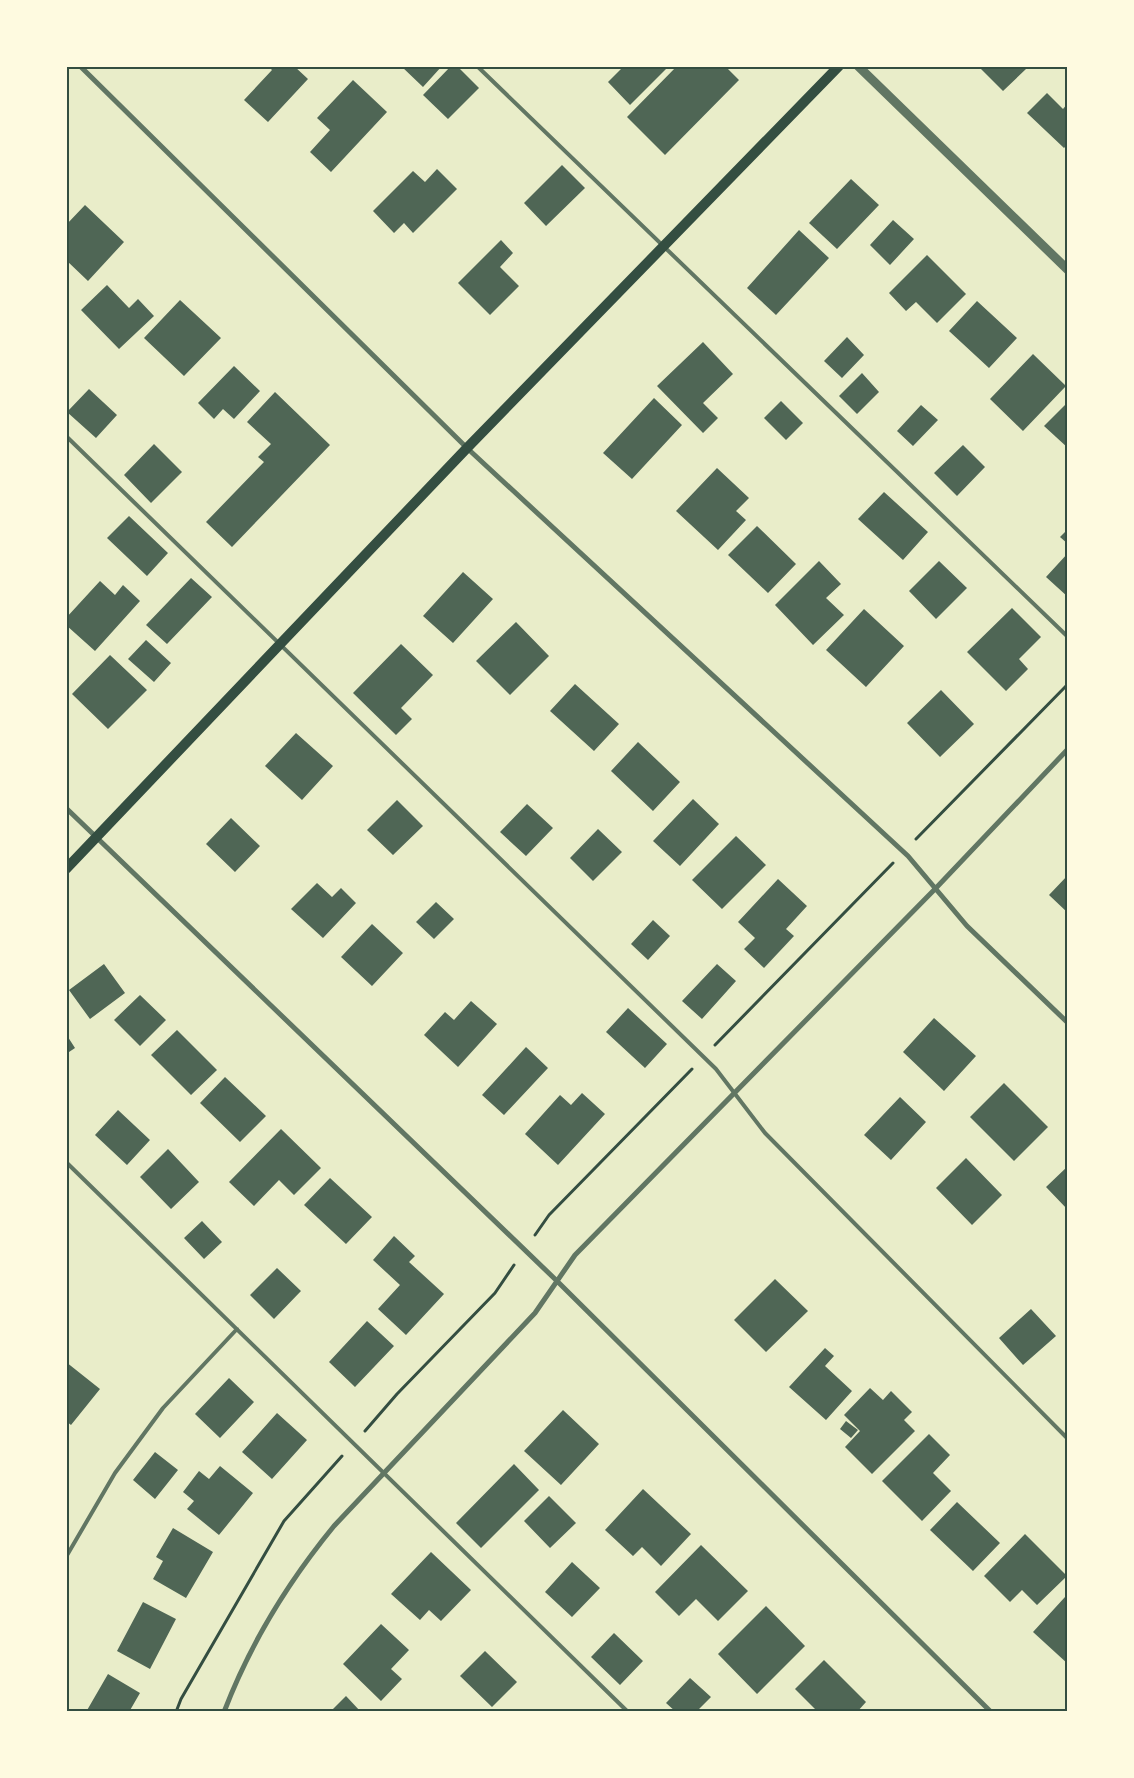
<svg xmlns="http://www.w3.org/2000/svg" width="1134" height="1778" font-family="'Open Sans',sans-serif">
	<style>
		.building { fill: #4f6655 }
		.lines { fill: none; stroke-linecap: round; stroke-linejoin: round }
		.path { stroke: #344e41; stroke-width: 3 }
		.service { stroke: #617663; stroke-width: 4 }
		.minor { stroke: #617663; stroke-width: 5 }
		.tertiary { stroke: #617663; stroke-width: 9 }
		.secondary { stroke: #344e41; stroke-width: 10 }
		.neatline { fill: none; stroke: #344e41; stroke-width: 2 }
	</style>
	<rect width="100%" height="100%" fill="#e9edc9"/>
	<path class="building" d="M268,66h26l14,13 -40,43 -24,-22 28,-30z
		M401,66h41l-19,21z
		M451,66h6l22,22 -31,31 -25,-24z
		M624,66h45l-39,39 -22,-23z
		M677,66h48l14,14 -74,75 -38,-38z
		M978,66h45l3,3 -23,22z
		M353,80l34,32 -56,60 -21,-20 20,-22 -13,-12z
		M1047,93l16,16 5,-6v41l-4,4 -37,-35z
		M562,165l23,23 -39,38 -22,-23z
		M437,169l20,20 -44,44 -9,-10 -10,10 -21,-22 40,-40 12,11z
		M851,179l28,26 -42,44 -28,-26z
		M85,205l39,37 -36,39 -22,-21v-35z
		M893,220l21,19 -24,26 -20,-20z
		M799,230l30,28 -53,57 -29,-27z
		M501,240l12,13 -13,14 19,19 -29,29 -32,-32z
		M927,255l39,39 -29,29 -21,-21 -10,9 -17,-18z
		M107,285l22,23 9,-9 16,17 -35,33 -38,-39z
		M180,300l41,38 -37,38 -40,-38z
		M977,301l40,37 -28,30 -40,-37z
		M847,337l17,18 -22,23 -18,-17z
		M703,342l30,32 -30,29 15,15 -15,15 -46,-47z
		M1033,354l33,32 -43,45 -33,-32z
		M234,366l26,25 -26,28 -11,-10 -9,10 -16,-16z
		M862,373l17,19 -22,22 -18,-18z
		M89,389l28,26 -21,23 -29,-26z
		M275,392l55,53 -98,102 -26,-25 58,-60 -6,-5 13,-13 -24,-22z
		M654,398l28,27 -50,54 -29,-26z
		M781,401l22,22 -17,17 -22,-22z
		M1068,402v46l-24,-22z
		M921,405l17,15 -25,26 -16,-15z
		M154,444l28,28 -31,31 -27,-28z
		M963,445l22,22 -28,29 -23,-23z
		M717,468l32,30 -13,13 10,9 -28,30 -42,-39z
		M884,492l44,40 -25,28 -45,-41z
		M129,516l39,37 -21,23 -40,-38z
		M757,526l39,38 -28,29 -40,-38z
		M1068,529v15l-8,-7z
		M1068,553v44l-22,-20z
		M819,561l22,23 -15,14 18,17 -31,30 -38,-40z
		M939,561l28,27 -31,31 -27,-28z
		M463,572l30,27 -40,44 -30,-27z
		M191,578l21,19 -45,47 -21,-19z
		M100,581l15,14 8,-10 17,16 -45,50 -29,-26v-7z
		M1012,608l29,29 -22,22 9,10 -22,22 -39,-39z
		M864,609l40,37 -38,41 -40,-37z
		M516,622l33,34 -39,39 -34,-34z
		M146,640l25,23 -17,19 -26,-23z
		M401,644l32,31 -32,33 11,11 -16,16 -43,-42z
		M110,655l37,35 -39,39 -36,-35z
		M575,684l44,40 -25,27 -44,-40z
		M941,690l33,34 -34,33 -33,-34z
		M296,733l37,33 -31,34 -37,-34z
		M638,742l42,40 -27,29 -42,-40z
		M693,799l26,25 -39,42 -27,-25z
		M397,800l26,26 -30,29 -26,-25z
		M527,804l26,24 -27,28 -26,-24z
		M231,818l29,28 -25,26 -29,-28z
		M598,829l24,23 -29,29 -23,-23z
		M736,836l30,29 -44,44 -30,-29z
		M1068,875v38l-19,-18z
		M778,879l29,27 -21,23 8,7 -30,32 -20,-19 11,-11 -17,-16z
		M317,883l15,14 9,-9 15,15 -33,35 -32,-29z
		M436,902l18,17 -20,20 -18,-17z
		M653,920l17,16 -22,24 -17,-16z
		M372,924l31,29 -31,33 -31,-29z
		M104,964l21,29 -35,26 -21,-29z
		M717,964l19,17 -34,38 -20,-18z
		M140,995l26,25 -26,26 -26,-26z
		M471,1001l26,23 -39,43 -34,-32 21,-23 9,8z
		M628,1008l39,36 -22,24 -39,-36z
		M934,1018l42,38 -32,35 -41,-39z
		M177,1030l40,40 -26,25 -40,-40z
		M66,1034l9,14 -9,6z
		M526,1047l22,21 -44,47 -22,-20z
		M225,1077l41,39 -26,26 -40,-39z
		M1004,1083l44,44 -34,34 -44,-44z
		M582,1093l23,21 -47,51 -33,-31 35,-39 11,10z
		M900,1097l26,25 -35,38 -27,-25z
		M118,1110l32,30 -23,25 -32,-30z
		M281,1129l40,39 -27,27 -15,-15 -25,26 -25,-24z
		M168,1149l31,33 -28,27 -31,-32z
		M966,1158l36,37 -30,30 -36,-37z
		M1068,1166v44l-22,-23z
		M330,1178l42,39 -26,27 -42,-39z
		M202,1221l20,21 -18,17 -20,-21z
		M394,1236l21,20 -6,6 35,32 -38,41 -28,-26 22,-24 -27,-25z
		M277,1268l24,23 -27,28 -24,-24z
		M775,1279l33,32 -42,41 -32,-32z
		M1031,1309l25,27 -33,29 -24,-27z
		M367,1321l27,25 -39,41 -26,-25z
		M825,1348l9,8 -9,10 27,25 -26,29 -37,-33z
		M66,1362l34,27 -29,36 -5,-4z
		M229,1378l25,24 -34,36 -25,-24z
		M870,1388l13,12 8,-9 21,21 -8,8 11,11 -43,43 -27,-27 15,-16 -16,-16z
		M563,1410l36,34 -38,41 -37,-34z
		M277,1413l30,27 -35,39 -30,-27z
		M846,1421l12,9 -7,8 -11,-9z
		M929,1434l21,21 -17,18 18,18 -29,30 -40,-40z
		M155,1452l23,18 -23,29 -22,-19z
		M514,1464l25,26 -58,58 -25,-25z
		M220,1466l33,27 -34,42 -32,-26 7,-8 -11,-9 16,-21 10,8z
		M643,1489l48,45 -30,32 -19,-19 -9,9 -28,-26z
		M549,1496l27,27 -26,25 -26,-27z
		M957,1502l43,41 -27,28 -43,-41z
		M173,1528l40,24 -27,46 -33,-19 10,-18 -7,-4z
		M1025,1534l42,42 -30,29 -15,-15 -12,12 -26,-26z
		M701,1545l47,46 -30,30 -22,-22 -17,17 -24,-24z
		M431,1552l40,38 -30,31 -12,-11 -9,10 -29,-26z
		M572,1562l28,26 -28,29 -27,-25z
		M1065,1597l3,3v64l-35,-32z
		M143,1602l33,17 -26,50 -33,-18z
		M766,1606l39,40 -48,48 -39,-40z
		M381,1624l28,26 -18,19 11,10 -21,22 -38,-37z
		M614,1633l29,28 -23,24 -29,-28z
		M485,1651l32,31 -25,25 -32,-31z
		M824,1660l42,42 -9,10h-39l-23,-23z
		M108,1674l32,19 -11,19h-43z
		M690,1678l21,19 -15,15h-20l-10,-9z
		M346,1696l15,16h-31z"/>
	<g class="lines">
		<path class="path" d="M916,839l152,-155
			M715,1045l178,-182
			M535,1235l14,-20 143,-146
			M365,1431l32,-37 98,-101 19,-28
			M176,1712l5,-13 103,-178 58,-65"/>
		<path class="service" d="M477,66l591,571
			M66,436l650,633 49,64 303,306
			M66,1162l562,550
			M66,1557l49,-84 48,-65 74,-79"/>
		<path class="minor" d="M80,66l387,382 441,408 59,70 101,97
			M66,808l491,473 434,431
			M224,1712c26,-68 64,-130 110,-186l201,-213 40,-58 361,-367 132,-139"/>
		<path class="tertiary" d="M858,66l210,204"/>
		<path class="secondary" d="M66,869l401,-421 372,-382"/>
	</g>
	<rect width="1134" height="1778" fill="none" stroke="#fefae0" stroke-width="135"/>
	<rect x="68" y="68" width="998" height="1642" class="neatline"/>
</svg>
